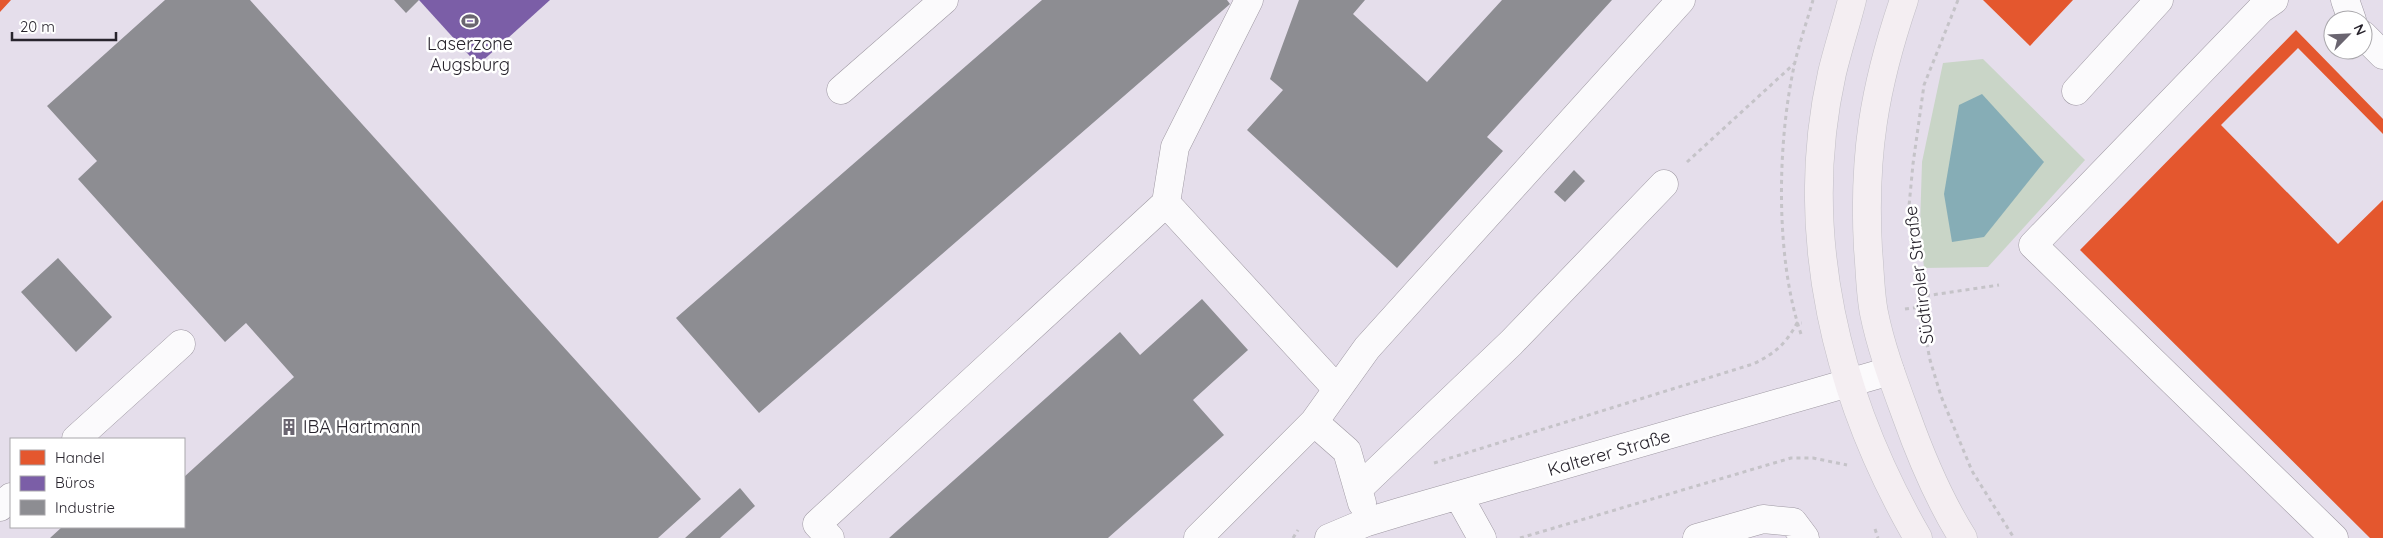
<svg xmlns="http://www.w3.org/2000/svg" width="2383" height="538" font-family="Quicksand,sans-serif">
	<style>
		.green { fill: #c9d5c7 }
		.water { fill: #86adb6 }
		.shops { fill: #e4572e }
		.offices { fill: #7b5ea7 }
		.industry { fill: #8d8d92 }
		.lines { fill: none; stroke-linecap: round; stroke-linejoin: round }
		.minor-casing { stroke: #9e98a2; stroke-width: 29 }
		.major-casing { stroke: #c2bfc6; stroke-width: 29 }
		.path { stroke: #c5c3c8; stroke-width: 3; stroke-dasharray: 4 4; stroke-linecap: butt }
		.minor { stroke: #fbfafc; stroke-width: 28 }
		.major { stroke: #f4eef2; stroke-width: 28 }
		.labels { text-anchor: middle; stroke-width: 5; stroke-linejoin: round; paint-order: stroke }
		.poi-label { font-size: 18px; fill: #28242d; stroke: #fff }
		.street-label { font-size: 18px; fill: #28242d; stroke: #fff }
	</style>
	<rect width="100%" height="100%" fill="#e5deeb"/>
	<path class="green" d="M1983,59l102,101 -97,107 -64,1 -4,-42 2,-64 21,-99z"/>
	<path class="water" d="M1982,94l62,68 -60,75 -32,5 -8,-48 15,-89z"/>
	<path class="shops" d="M0,0h11l-11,12z
		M1983,0h90l-43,46z
		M2296,30l87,89v15l-85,-86 -77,77 117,119 45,-44v338h-13l-290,-288z"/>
	<path class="offices" d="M419,0h131l-72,65z"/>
	<path class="industry" d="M165,0h85l451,499 -43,39h-608l12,-11h122v-50l110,-100 -48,-54 -21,19 -147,-163 19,-18 -50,-55z
		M394,0h25l-13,13z
		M1042,0h185l3,4 -471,409 -83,-95z
		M1299,0h66l-12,14 74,68 75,-82h110l-125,137 16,14 -106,117 -150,-138 36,-40 -13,-11z
		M1574,170l11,11 -20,21 -11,-10z
		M58,258l54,59 -36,35 -55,-60z
		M1202,299l46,51 -55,50 31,35 -116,103h-219l231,-206 20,23z
		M740,488l15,18 -35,32h-35z"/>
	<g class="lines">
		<g class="minor-casing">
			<path id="minor" d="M1249,0l-74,147 -9,56 171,186
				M2274,0l-13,9 -228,236 301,293
				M2345,0l7,20
				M2363,35l20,20
				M841,90l103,-90
				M2076,91l83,-91
				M1314,422l53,-74 314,-348
				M76,439l105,-95
				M1358,489l153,-146 153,-159
				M1458,495l24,43
				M0,507l11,-10
				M830,538l-13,-14 349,-321
				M1198,538l116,-116 33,29 15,52
				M1329,538l38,-16 33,-10 490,-141
				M1697,538l66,-19 30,3 12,16"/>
		</g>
		<g class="major-casing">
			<path id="major" d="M1852,0c-6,24 -14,48 -20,73 -36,161 5,325 86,465
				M1904,0c-30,88 -41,156 -36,249 2,21 2,44 6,64 7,35 20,69 32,102 15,42 33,85 57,123"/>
		</g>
		<path class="path" d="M1958,0l-34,85 -11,79 -4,42 2,33 7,58 12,63 11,36 31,75 42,67
			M1687,162l108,-99
			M1918,297l81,-12
			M1905,309l15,-2
			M1801,334c-26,-76 -24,-193 -6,-272 5,-21 12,-41 18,-62
			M1434,463l319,-99c21,-10 33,-20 44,-41h5
			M1875,529l3,9
			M1293,538l5,-8
			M1520,538l271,-80h22l34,7"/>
		<use href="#minor" class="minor"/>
		<use href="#major" class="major"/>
	</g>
	<defs>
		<g id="stadium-bare" transform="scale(1.35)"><path d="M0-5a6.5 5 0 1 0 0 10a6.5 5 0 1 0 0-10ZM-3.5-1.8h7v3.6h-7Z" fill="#6a6570" stroke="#fff" stroke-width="2.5" paint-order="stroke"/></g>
		<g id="building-bare" transform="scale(1.35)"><path d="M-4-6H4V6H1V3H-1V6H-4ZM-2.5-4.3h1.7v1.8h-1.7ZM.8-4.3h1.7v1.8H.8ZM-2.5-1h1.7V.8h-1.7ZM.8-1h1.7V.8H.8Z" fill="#6a6570" stroke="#fff" stroke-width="2.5" paint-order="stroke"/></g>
	</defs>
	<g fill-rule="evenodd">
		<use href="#stadium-bare" x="470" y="21"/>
		<use href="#building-bare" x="289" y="427"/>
	</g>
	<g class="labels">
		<g class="poi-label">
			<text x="470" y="50">Laserzone<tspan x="470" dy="21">Augsburg</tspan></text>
			<text x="303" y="433" text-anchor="start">IBA Hartmann</text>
		</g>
		<g class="street-label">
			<text transform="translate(1919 275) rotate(-97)" y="6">Südtiroler Straße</text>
			<text transform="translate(1609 453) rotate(-16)" y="6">Kalterer Straße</text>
		</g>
	</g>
	<rect x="10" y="438" width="175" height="90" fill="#ffffff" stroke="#a9a7ab"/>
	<rect x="20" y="450" width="25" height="15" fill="#e4572e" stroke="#a9a7ab"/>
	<text x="55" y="463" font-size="15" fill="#28242d">Handel</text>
	<rect x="20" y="476" width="25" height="15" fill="#7b5ea7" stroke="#a9a7ab"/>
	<text x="55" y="488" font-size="15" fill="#28242d">Büros</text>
	<rect x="20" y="500" width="25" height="15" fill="#8d8d92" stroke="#a9a7ab"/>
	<text x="55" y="513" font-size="15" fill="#28242d">Industrie</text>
	<g transform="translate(2348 35) rotate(66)"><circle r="24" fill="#ffffff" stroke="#a9a7ab"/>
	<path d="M0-4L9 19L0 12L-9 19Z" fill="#6a6570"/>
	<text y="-8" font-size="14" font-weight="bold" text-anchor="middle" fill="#28242d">N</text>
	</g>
	<path d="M12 32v8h104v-8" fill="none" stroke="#28242d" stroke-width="2.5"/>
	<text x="20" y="32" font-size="15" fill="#28242d" stroke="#ffffff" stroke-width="4" paint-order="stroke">20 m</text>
</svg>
